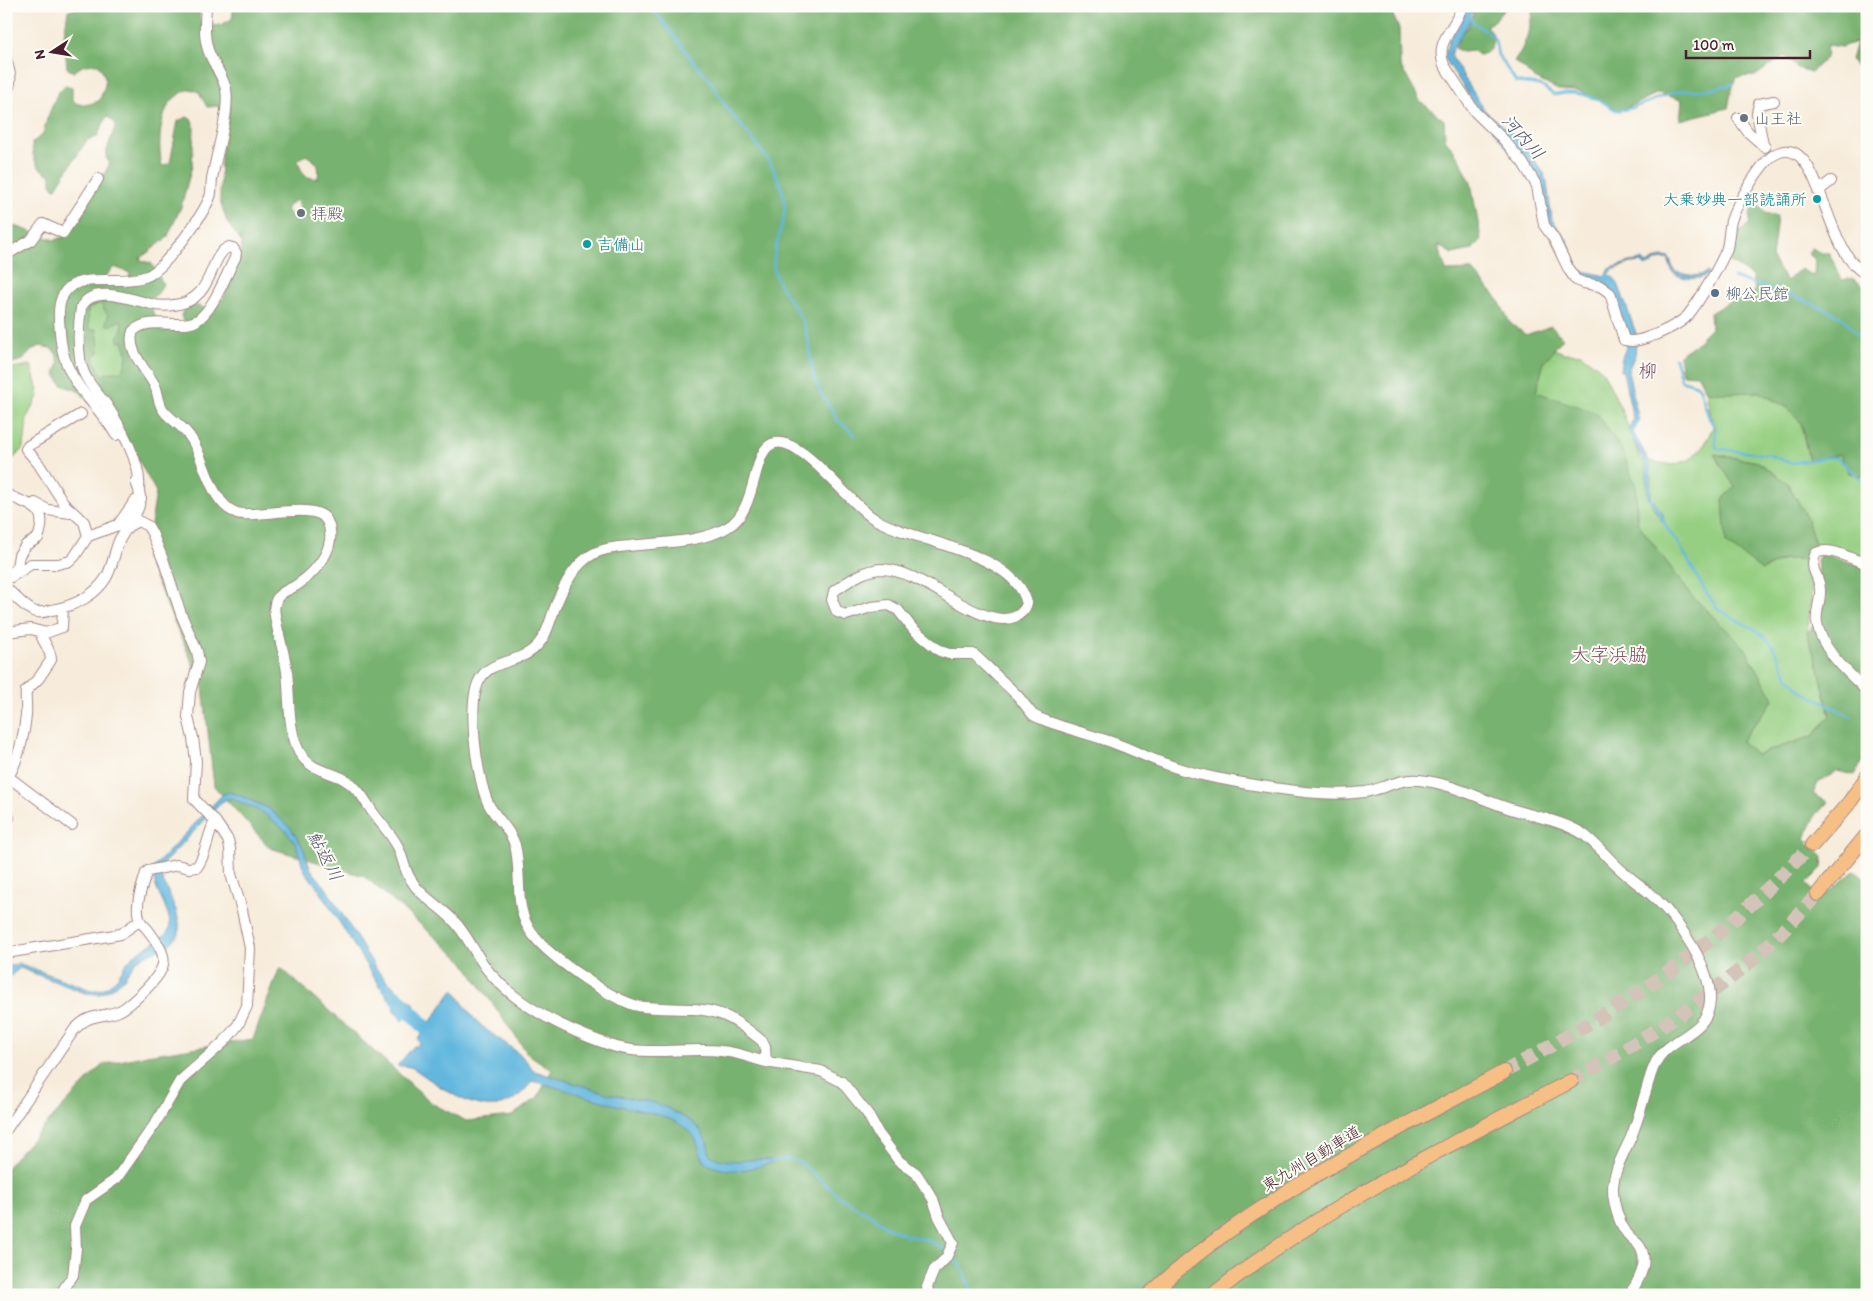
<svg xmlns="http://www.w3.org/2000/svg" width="1873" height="1301" font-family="Itim,'Klee One',sans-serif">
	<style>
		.green { fill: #96cf82; stroke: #707756 }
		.forest { fill: #78b270; stroke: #61684e; fill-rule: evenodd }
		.water { fill: #62b7de; stroke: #566b84 }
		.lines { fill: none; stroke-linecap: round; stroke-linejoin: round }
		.stream { stroke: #62b7de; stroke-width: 2.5 }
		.river { stroke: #62b7de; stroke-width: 15 }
		.highway-tunnel { stroke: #d4c3b8; stroke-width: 14; stroke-dasharray: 14 7; stroke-linecap: butt }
		.minor-casing { stroke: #a08683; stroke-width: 12 }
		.highway-casing { stroke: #a08683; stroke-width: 16 }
		.minor { stroke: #fff; stroke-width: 10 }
		.highway { stroke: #f5bf86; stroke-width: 14 }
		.worship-dot { fill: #6b7280; stroke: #fdfcf7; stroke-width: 2 }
		.culture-dot { fill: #0f9aa8; stroke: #fdfcf7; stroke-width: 2 }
		.service-dot { fill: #5c6f8a; stroke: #fdfcf7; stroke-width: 2 }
		.labels { text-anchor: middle; stroke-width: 4; stroke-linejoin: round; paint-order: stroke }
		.worship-label { font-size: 16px; fill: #5b616d; stroke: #fdfcf7; text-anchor: start }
		.culture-label { font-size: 16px; fill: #0d838f; stroke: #fdfcf7; text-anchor: end }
		.service-label { font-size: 16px; fill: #4e5e75; stroke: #fdfcf7; text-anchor: start }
		.street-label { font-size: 16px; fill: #4a1f2b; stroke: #fdfcf7 }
		.water-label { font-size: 18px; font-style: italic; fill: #52546a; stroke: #fdfcf7 }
		.quarter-label { font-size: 19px; fill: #7e4c60; stroke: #fdfcf7 }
	</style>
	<rect width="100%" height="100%" fill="#fdfcf7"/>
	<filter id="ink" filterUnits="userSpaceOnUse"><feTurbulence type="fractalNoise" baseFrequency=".02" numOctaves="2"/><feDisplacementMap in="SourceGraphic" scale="10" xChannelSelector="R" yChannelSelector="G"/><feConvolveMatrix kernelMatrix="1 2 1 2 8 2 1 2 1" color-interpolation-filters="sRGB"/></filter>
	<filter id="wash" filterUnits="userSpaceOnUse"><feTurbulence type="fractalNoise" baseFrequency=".0096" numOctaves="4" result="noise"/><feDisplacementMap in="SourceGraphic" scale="20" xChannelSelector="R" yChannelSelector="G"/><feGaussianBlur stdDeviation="1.12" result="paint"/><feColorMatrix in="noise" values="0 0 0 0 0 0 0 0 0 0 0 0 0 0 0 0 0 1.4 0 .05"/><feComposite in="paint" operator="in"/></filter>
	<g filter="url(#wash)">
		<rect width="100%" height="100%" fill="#f7ecdb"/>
		<path class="green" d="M104,301l21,19 4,47 -12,10 -18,1 -9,-23 -2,-49z
			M1554,349l10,4 17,1 22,17 19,40 19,49 32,5 16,-5 15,-14 9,-19 -7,-36 19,2 34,-1 29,16 13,15 8,38 31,-7 27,23v80l-27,-9 -25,-4 -10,-31 -18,-30 -29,-21 -43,-8 20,33 27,83 22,-11h22l-3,10 8,14v18l-4,33 12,35 11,47 -17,20 -57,19 -15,-14 33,-42 -29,-51 -54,-53 -54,-73 -1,-35 -101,-95 9,-30z
			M31,365l8,30 -12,22 -2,23 -3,10 -15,15 -1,-96z"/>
		<path class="forest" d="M80,6h119l1,15 10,5 11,-1 11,-6 2,-13h1155l10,23 1,36 20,36 24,19 1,19 15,20 11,24 10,56 -9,11 -20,4 -14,-9 8,26 26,-1 26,29 12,24 16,12 25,-9 12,12 -19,24 -8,30 61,21 25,37 14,37 1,35 54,73 54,53 29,51 -33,42 15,14 57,-19 17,-20 -11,-47 -12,-35 16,-25 -6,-48 2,-5 12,-1 17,7 19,5v188l-13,20 -17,-4 -19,12 -5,11 15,8 -12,13 -11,23 18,18 -1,12 -16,16 15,14 33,-27 13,8v416h-1861v-125l3,-6 93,-99 45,-10 106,-16 27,-72 153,137 33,17 46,-5 26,-19 14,-27 -25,-17 -64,-92 -99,-85 -94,-28 -56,-62 -11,-99 -57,-130 10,-65 -27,-49 -49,-51c-14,-8 -16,0 -25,-18l4,-11 -3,-10 -6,-5 -10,-2 -9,5 -8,9 -17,5v-139l12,1 36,13 12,-4 35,-56 9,-17 -4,-5 1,-8 9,-26 -9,-8 -10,21 -10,3 -32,49 -4,-5v-9c-14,-5 -19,-17 -19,-32l11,-9 4,-15 11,-27 8,-7 6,3v13c10,6 16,4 27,0 7,-16 10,-22 -1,-37l-14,1 -11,7 -6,-4 -3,-32 4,-25 12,-3zM215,73l15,33 -9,48 -1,47 7,21 15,21 -2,14 -8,17 -7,21 -14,19 -10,-8h-15l-5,9 4,13c-22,9 -31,-9 -36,-28l9,-7 5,-9 -11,-20 -13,-5 28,-21 14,-31 11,-41 2,-38 -2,-8 -5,-3 -9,4 -8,42 -8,3c-4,-18 -3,-44 6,-60 4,-8 14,-14 22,-17l9,3 8,15 14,-1v-13zM306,155c11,8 14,8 12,23 -12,2 -18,-7 -20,-18zM296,200l4,7 -2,13 -2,1 -10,-11 3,-5zM114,267l16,6 -2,10 -24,-5zM100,303l8,12 -2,9 4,2 11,-6 1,9 -4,8 1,5 4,-1c5,11 5,20 -1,30l-10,1 -10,3 -6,-11 -2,-8 5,-4 -1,-15 -2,-8 -7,1 -1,-21z
			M1476,6h31l-12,14 -9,6 7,8c-1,13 0,17 -14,21l-5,-4 -12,1 -7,-4 7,-16 6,-5z
			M1533,6h334v64l-9,-1 -7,-9 5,-18 -15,5 -14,-2 -1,13 -15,14 -13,-4 -14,-12 -29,20 -19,1 -5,16 -3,15 -48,12 2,-20 -24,-7 -38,18 -41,-20 -21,-1 -27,-14 -7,-8 -10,-6c12,-16 17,-36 19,-56z
			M1758,205l7,8 12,3 -5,43 15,22 13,-12 14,7 1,-16 -7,-7 4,-5 9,5h8l13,27 10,-2 15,10v189l-18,-4 -9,-19 -31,7 -8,-38 -13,-15 -29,-16 -34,1 -19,-2 -8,-16 -16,-1 -3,-19 15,-10 17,-17 -1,-15 29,-17 11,1 5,-8 -3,-13 -23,-15c2,-15 5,-30 20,-36l2,-15z
			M1714,454l44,8 29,21 18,30 10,31 -9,15h-22l-22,11 -36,-27 -3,-44 12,-12z"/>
		<path class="water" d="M1465,6h8v6l-2,1c-1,14 -17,29 -21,42l35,56 33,27 27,37 -1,2 4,6 -1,1 5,36 15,20 12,30 26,6 4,-7 21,-7 12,-2 5,4c8,-4 12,-9 22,-6l6,14c7,1 18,5 25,3 3,0 5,-2 8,-3l-2,4c-11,4 -23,3 -33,-3l-5,-14 -13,1 -2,4 -7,2 -5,-4 -10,1 -19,7 -3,5 6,4 4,7 18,50 -2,18 -7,17 11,50 -6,11 17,31 1,34 12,17 1,8 -3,-2 -13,-22 -2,-33 -18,-35 5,-11 -10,-48h-3l2,-13 5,-13 -16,-55 -26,-10 -9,-6 -28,-51 -5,-28 -62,-81 -37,-57 5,-18 14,-21z
			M228,792l8,2 32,14 22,19 13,20 7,21 16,20 50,81 13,14 26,21 -12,17 -10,-12 1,-3 -23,-33 -51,-82 -16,-21 -8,-26 -10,-13 -22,-18 -33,-15 -8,3 -63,66 -1,6 4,8 13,29 3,13v11l-9,10 -32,15 -15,20 -9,8 -14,7 -15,-1 -65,-25 -11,9 -3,6v-12l6,-7 1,2 5,-3 73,27c8,1 16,-2 22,-8 8,-7 11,-18 19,-25 11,-10 32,-17 38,-29 1,-23 -19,-34 -16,-61l68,-72z
			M454,989c8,13 16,27 28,37 18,16 39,24 52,45l76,23 41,8 16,6 23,13 10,9 7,12 3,13c21,13 43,0 65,6 -23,9 -48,15 -71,1 -5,-9 -5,-20 -12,-28 -23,-23 -54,-22 -83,-31 -26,-7 -51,-16 -77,-22 -36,51 -81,13 -119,-13l-7,-2h-9l17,-20h4l2,-3 -2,-4z"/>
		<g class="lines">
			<path class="stream" d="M649,6c16,16 29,35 43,53 6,8 13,16 20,24 5,7 8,15 13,22 20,27 53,58 59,93 4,24 -13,50 -10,71 2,17 22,36 29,53 7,17 6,37 11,55 4,14 12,25 21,36v5l20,17
				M1470,17l4,6 18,12 3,5 3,15 18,27 24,3 14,10c21,-4 33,-1 52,9 3,2 7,5 10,6 14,2 45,-14 59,-18 9,-3 18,-1 27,-2 11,0 21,-5 31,-6
				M1734,278l54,16 44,18 12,7 23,26
				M1675,358l6,22 16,5 3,4 9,29 6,9 1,20 3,2 51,6 20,8 42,-6 6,1 29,26
				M1663,519l5,11 11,14 25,45 13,19 17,11 19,9 13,10 7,8 15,30 12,14 52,27
				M772,1161l17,-2 11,3 41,36 30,17 14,11 19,9 23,5 19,10
				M950,1254l10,10 15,31"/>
			<path class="river" d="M396,997l30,31 12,15"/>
		</g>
	</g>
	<g filter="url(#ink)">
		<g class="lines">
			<path class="highway-tunnel" d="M1504,1072c70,-39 140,-78 202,-129 38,-30 72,-64 106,-98
				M1571,1081c63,-36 124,-73 180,-120 24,-20 45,-45 67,-67"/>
			<g class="minor-casing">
				<path id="minor" d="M1462,6c-6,23 -28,35 -18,59l31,47 29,28 19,23 14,23 7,39 10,14 15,31 7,10 8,3 16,3 10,7 14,47c12,3 22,-2 33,-6 11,-5 25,-11 32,-20 11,-14 32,-50 38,-66 2,-9 2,-18 4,-27 5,-16 27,-53 40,-64 3,-3 12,-7 17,-6 34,2 39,106 79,123
					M6,59c3,12 8,22 0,33
					M1738,118l10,14 17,15
					M1763,145l-6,-32 2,-9 15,-3
					M1818,191l13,-10
					M6,255l25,-15 12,-16 20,9 35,-54
					M81,414l-53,32 -2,3 12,14 27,42 19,17 4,14 30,-11 17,-24 6,-2
					M116,435c-14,-25 -37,-42 -48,-68 -7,-15 -8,-32 -9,-48 -3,-58 54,-30 88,-43 17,-6 56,-61 63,-79 2,-5 1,-12 2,-18 4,-25 18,-66 14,-90 -3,-12 -11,-23 -16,-34 -7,-16 -5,-32 -4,-49
					M139,488c3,-24 -20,-64 -33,-84 -8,-10 -17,-19 -22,-31 -7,-16 -6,-47 -3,-65 10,-25 52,-8 70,-4 7,2 16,2 23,1 41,-4 34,-50 55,-58l4,1 3,5 -1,5c-9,17 -22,53 -39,63 -17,9 -45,-6 -63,10 -7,19 12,37 21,53 5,8 3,19 10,27 9,11 20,15 28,29 13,20 19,65 45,73 18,6 81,-13 90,8 12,25 -11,51 -30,64 -6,4 -15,6 -19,12 -6,8 -3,20 -1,29 3,15 8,30 10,46 3,26 0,57 13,81 13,23 40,16 57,37 7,7 11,16 17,24 8,11 18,21 24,33 5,11 6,23 13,33 10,17 29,26 42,40 15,15 23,37 37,53 30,35 77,57 120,72 33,12 76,2 111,6 16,1 30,7 45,11l-1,-15 -3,-6c-12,-10 -27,-22 -42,-27 -26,-9 -55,-3 -82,-8 -26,-6 -87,-48 -104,-70 -22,-27 -11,-59 -19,-91 -5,-17 -20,-27 -27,-42 -11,-25 -22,-100 -8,-124 14,-24 48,-11 65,-45 4,-8 6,-16 9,-24 7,-19 20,-46 39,-56 10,-6 25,-7 36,-8 31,-4 73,-3 99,-19 31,-18 23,-80 47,-84 27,-6 74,60 98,75 40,25 143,33 154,86 -5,13 -18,17 -32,14 -35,-7 -76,-48 -113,-49 -17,0 -35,13 -48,22l-2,9 5,12 9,3 25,-8 18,-2 9,5 15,19 27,22 9,3h24l4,3 40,38 16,20 6,3c24,10 50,16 75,25 17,6 34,15 52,21 26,10 54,15 82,20 37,6 79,13 117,8 19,-3 35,-14 54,-12 32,3 61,19 92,29 22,7 48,11 69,23 16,10 27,26 41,38 11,10 24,18 35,29 22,21 56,70 54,102 -3,33 -35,34 -51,56 -8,11 -10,25 -14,37 -4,14 -8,29 -14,43 -7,16 -18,34 -18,52 0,13 5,32 13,43 3,5 8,8 12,12 13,16 1,37 -9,51
					M6,494c23,12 44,11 32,44l-12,7 -7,10 -2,12 -11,12
					M35,503l13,7 23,3
					M1867,563c-17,-3 -35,-17 -51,-10 -8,17 3,21 4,36 1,12 -5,23 -3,34 5,28 31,49 50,68
					M11,577l20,-13h27l12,-3 5,-5 13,-20
					M6,588c8,7 17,18 27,23 5,2 13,1 19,-1 21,-4 42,-13 54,-32 7,-12 8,-25 13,-37 11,-22 29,-33 17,-59
					M6,632l25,-3 15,4 16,-6 1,-19
					M6,775l66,50
					M9,776c10,-19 15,-39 17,-61 1,-8 -1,-17 0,-24l13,-13 12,-18c0,-11 -8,-17 -11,-28
					M6,810l3,8 -3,3
					M6,953l115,-19 18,-13
					M766,1062l55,9 21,11 25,31 11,20 21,28 17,12 17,26 6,18 14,26 -7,15 -12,12 -7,17 2,8
					M6,1130l68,-100c17,-18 24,-11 45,-19 9,-4 20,-15 27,-22 24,-25 22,-32 2,-59 -3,-4 -8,-7 -9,-12 -4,-15 3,-30 7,-45l2,-2 29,-6 12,3 8,-1c10,-14 10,-31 18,-46l-21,-22 2,-38 -3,-23 -5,-21 2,-25 9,-30 -2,-11 -16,-37 -17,-52 -12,-29 -4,-7 -10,-5 -9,5
					M60,1295l13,-20 3,-26 -1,-23 11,-26 30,-21 39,-55 25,-43 44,-39 14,-17 9,-19 3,-58 -8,-38 -11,-36 -1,-26 -2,-8 -13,-19"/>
			</g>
			<g class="highway-casing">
				<path id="highway" d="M1812,845l37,-42 18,-26
					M1818,894l49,-59
					M1149,1295c104,-96 233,-157 355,-223
					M1213,1295c36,-30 76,-56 115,-81 79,-48 161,-90 243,-133"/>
			</g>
			<use href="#minor" class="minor"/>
			<use href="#highway" class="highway"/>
		</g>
	</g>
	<g class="worship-dot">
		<circle cx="1744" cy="118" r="5"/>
		<circle cx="301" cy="213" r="5"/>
	</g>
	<g class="culture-dot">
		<circle cx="1817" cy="199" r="5"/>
		<circle cx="587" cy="244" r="5"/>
	</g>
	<circle class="service-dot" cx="1715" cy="293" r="5"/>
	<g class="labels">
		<g class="worship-label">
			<text x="1754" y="124">山王社</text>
			<text x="311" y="219">拝殿</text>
		</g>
		<g class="culture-label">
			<text x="1807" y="205">大乗妙典一部読誦所</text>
			<text x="597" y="250" text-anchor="start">吉備山</text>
		</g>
		<g class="service-label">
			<text x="1725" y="299">柳公民館</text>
		</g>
		<g class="street-label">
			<text transform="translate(1311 1158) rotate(-31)" y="6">東九州自動車道</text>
		</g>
		<g class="water-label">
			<text transform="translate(1523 137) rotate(48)" y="6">河内川</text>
			<text transform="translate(325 856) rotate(62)" y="6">鮎返川</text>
		</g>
		<g class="quarter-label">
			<text x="1648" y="377">柳</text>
			<text x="1609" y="661">大字浜脇</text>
		</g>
	</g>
	<rect width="1873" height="1301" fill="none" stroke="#fdfcf7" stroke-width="25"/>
	<g transform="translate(52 52) rotate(258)" stroke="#fdfcf7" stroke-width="4" paint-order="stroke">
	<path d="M0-4L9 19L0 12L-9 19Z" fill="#4a1f2b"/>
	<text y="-8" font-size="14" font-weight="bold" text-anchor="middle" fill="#4a1f2b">N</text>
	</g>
	<path d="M1686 50v8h124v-8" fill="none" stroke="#4a1f2b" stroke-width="2.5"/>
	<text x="1693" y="50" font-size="15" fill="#4a1f2b" stroke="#fdfcf7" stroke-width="4" paint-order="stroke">100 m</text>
</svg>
